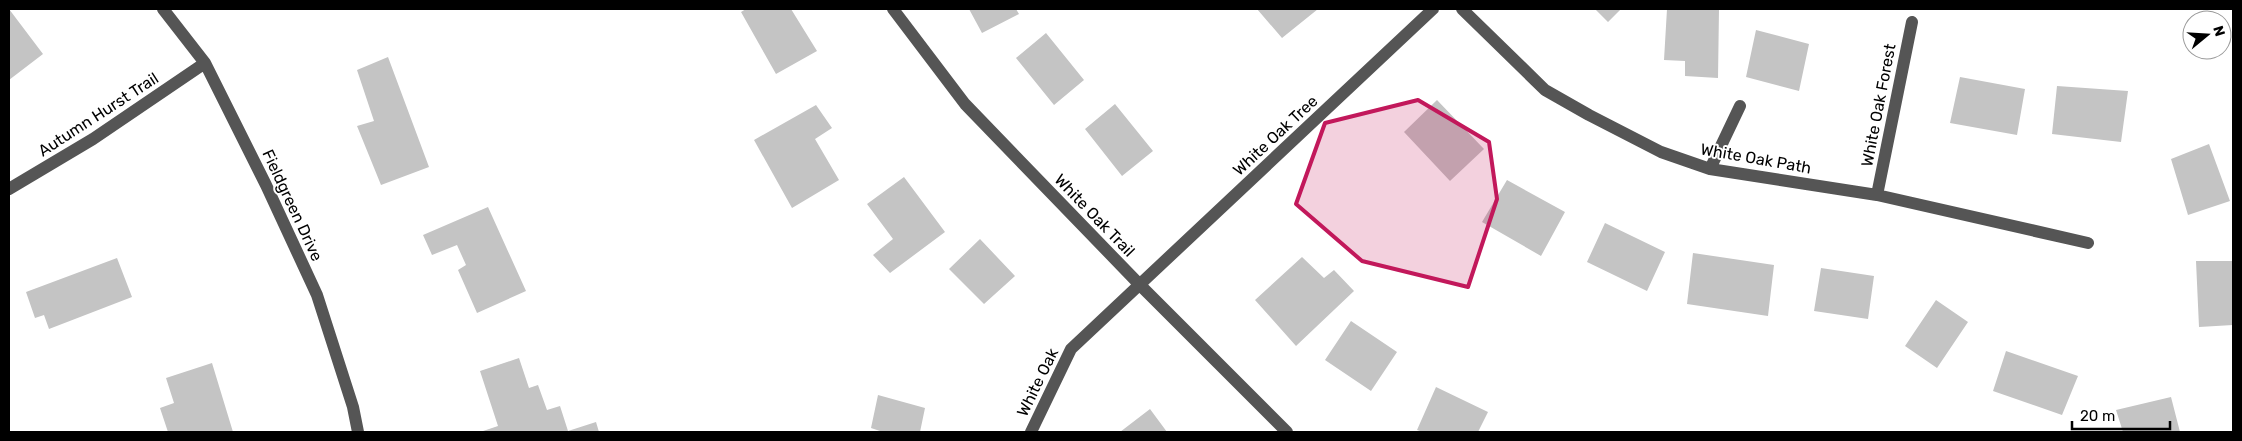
<svg xmlns="http://www.w3.org/2000/svg" width="2242" height="441" font-family="Rubik,sans-serif">
	<style>
		.building { fill: #c4c4c4 }
		.lines { fill: none; stroke-linecap: round; stroke-linejoin: round }
		.minor { stroke: #555; stroke-width: 12 }
		.marked { fill: #c2185b; fill-opacity: 0.2; stroke: #c2185b; stroke-width: 4; stroke-linejoin: round }
		.labels { text-anchor: middle; stroke-width: 4; stroke-linejoin: round; paint-order: stroke }
		.street-label { font-size: 16px; fill: #000; stroke: #fff }
	</style>
	<rect width="100%" height="100%" fill="#fff"/>
	<path class="building" d="M9,9l34,45 -34,26z
		M746,9h45l26,42 -41,23 -35,-62z
		M969,9h47l3,5 -37,19z
		M1257,9h61l-36,29z
		M1595,9h26l-13,13z
		M1667,9h52l-1,69 -33,-2v-15l-21,-1z
		M1756,30l53,14 -10,47 -53,-14z
		M1046,33l38,47 -30,25 -38,-47z
		M388,57l41,110 -48,18 -24,-59 17,-5 -17,-51z
		M1960,77l65,12 -8,46 -67,-12z
		M2057,86l71,5 -7,51 -69,-8z
		M1437,100l47,49 -34,32 -46,-49z
		M1115,104l38,47 -31,25 -37,-47z
		M816,105l16,23 -17,11 24,41 -47,28 -38,-68z
		M2209,144l21,57 -42,14 -17,-56z
		M904,177l41,55 -55,41 -17,-18 20,-16 -26,-35z
		M1507,180l58,32 -24,44 -59,-34z
		M488,207l38,84 -49,22 -19,-43 8,-5 -9,-20 -25,10 -9,-20z
		M1605,223l60,29 -18,39 -60,-29z
		M980,239l35,37 -31,28 -35,-35z
		M1693,253l81,12 -6,51 -81,-12z
		M1302,257l22,21 10,-8 20,21 -58,55 -41,-46z
		M117,258l15,39 -83,32 -5,-14 -9,3 -9,-26z
		M2196,261h37v64l-34,2z
		M1821,268l53,8 -6,43 -54,-8z
		M1936,300l32,22 -31,46 -32,-22z
		M1351,321l46,31 -26,39 -46,-31z
		M2006,351l72,25 -16,39 -69,-24z
		M519,358l10,30 9,-3 9,25 13,-4 8,25 28,-9 3,10h-119l18,-6 -18,-55z
		M212,363l21,69h-65l-8,-24 14,-5 -8,-25z
		M1436,387l52,25 -10,20h-55l-6,-2z
		M878,395l47,13 -5,24h-37l-12,-4z
		M2171,397l9,35h-57l-7,-22z
		M1150,409l17,23h-47z"/>
	<g class="lines">
		<path class="minor" d="M163,9l42,54 61,122 51,110 36,112 5,25
			M893,9l72,95 174,180 148,148
			M1462,9l83,81 44,25 72,37 49,17 167,26 211,48
			M1710,169l30,-63
			M9,189l84,-50 112,-76
			M1877,195l35,-173
			M1031,432l40,-83 362,-340"/>
	</g>
	<path class="marked" d="M1418,100l71,42 8,57 -29,88 -106,-26 -66,-57 29,-81z"/>
	<g class="labels">
		<g class="street-label">
			<text transform="translate(1878 105) rotate(-79)" y="6">White Oak Forest</text>
			<text transform="translate(98 114) rotate(-33)" y="6">Autumn Hurst Trail</text>
			<text transform="translate(1275 135) rotate(-43)" y="6">White Oak Tree</text>
			<text transform="translate(1756 158) rotate(10)" y="6">White Oak Path</text>
			<text transform="translate(293 205) rotate(65)" y="6">Fieldgreen Drive</text>
			<text transform="translate(1095 215) rotate(46)" y="6">White Oak Trail</text>
			<text transform="translate(1037 382) rotate(-64)" y="6">White Oak</text>
		</g>
	</g>
	<rect width="2242" height="441" fill="none" stroke="#000000" stroke-width="20"/>
	<g transform="translate(2207 35) rotate(72)"><circle r="24" fill="#ffffff" stroke="#999999"/>
	<path d="M0-4L9 19L0 12L-9 19Z" fill="#000000"/>
	<text y="-8" font-size="14" font-weight="bold" text-anchor="middle" fill="#000000">N</text>
	</g>
	<path d="M2072 421v8h98v-8" fill="none" stroke="#000000" stroke-width="2.5"/>
	<text x="2080" y="421" font-size="15" fill="#000000" stroke="#ffffff" stroke-width="4" paint-order="stroke">20 m</text>
</svg>
